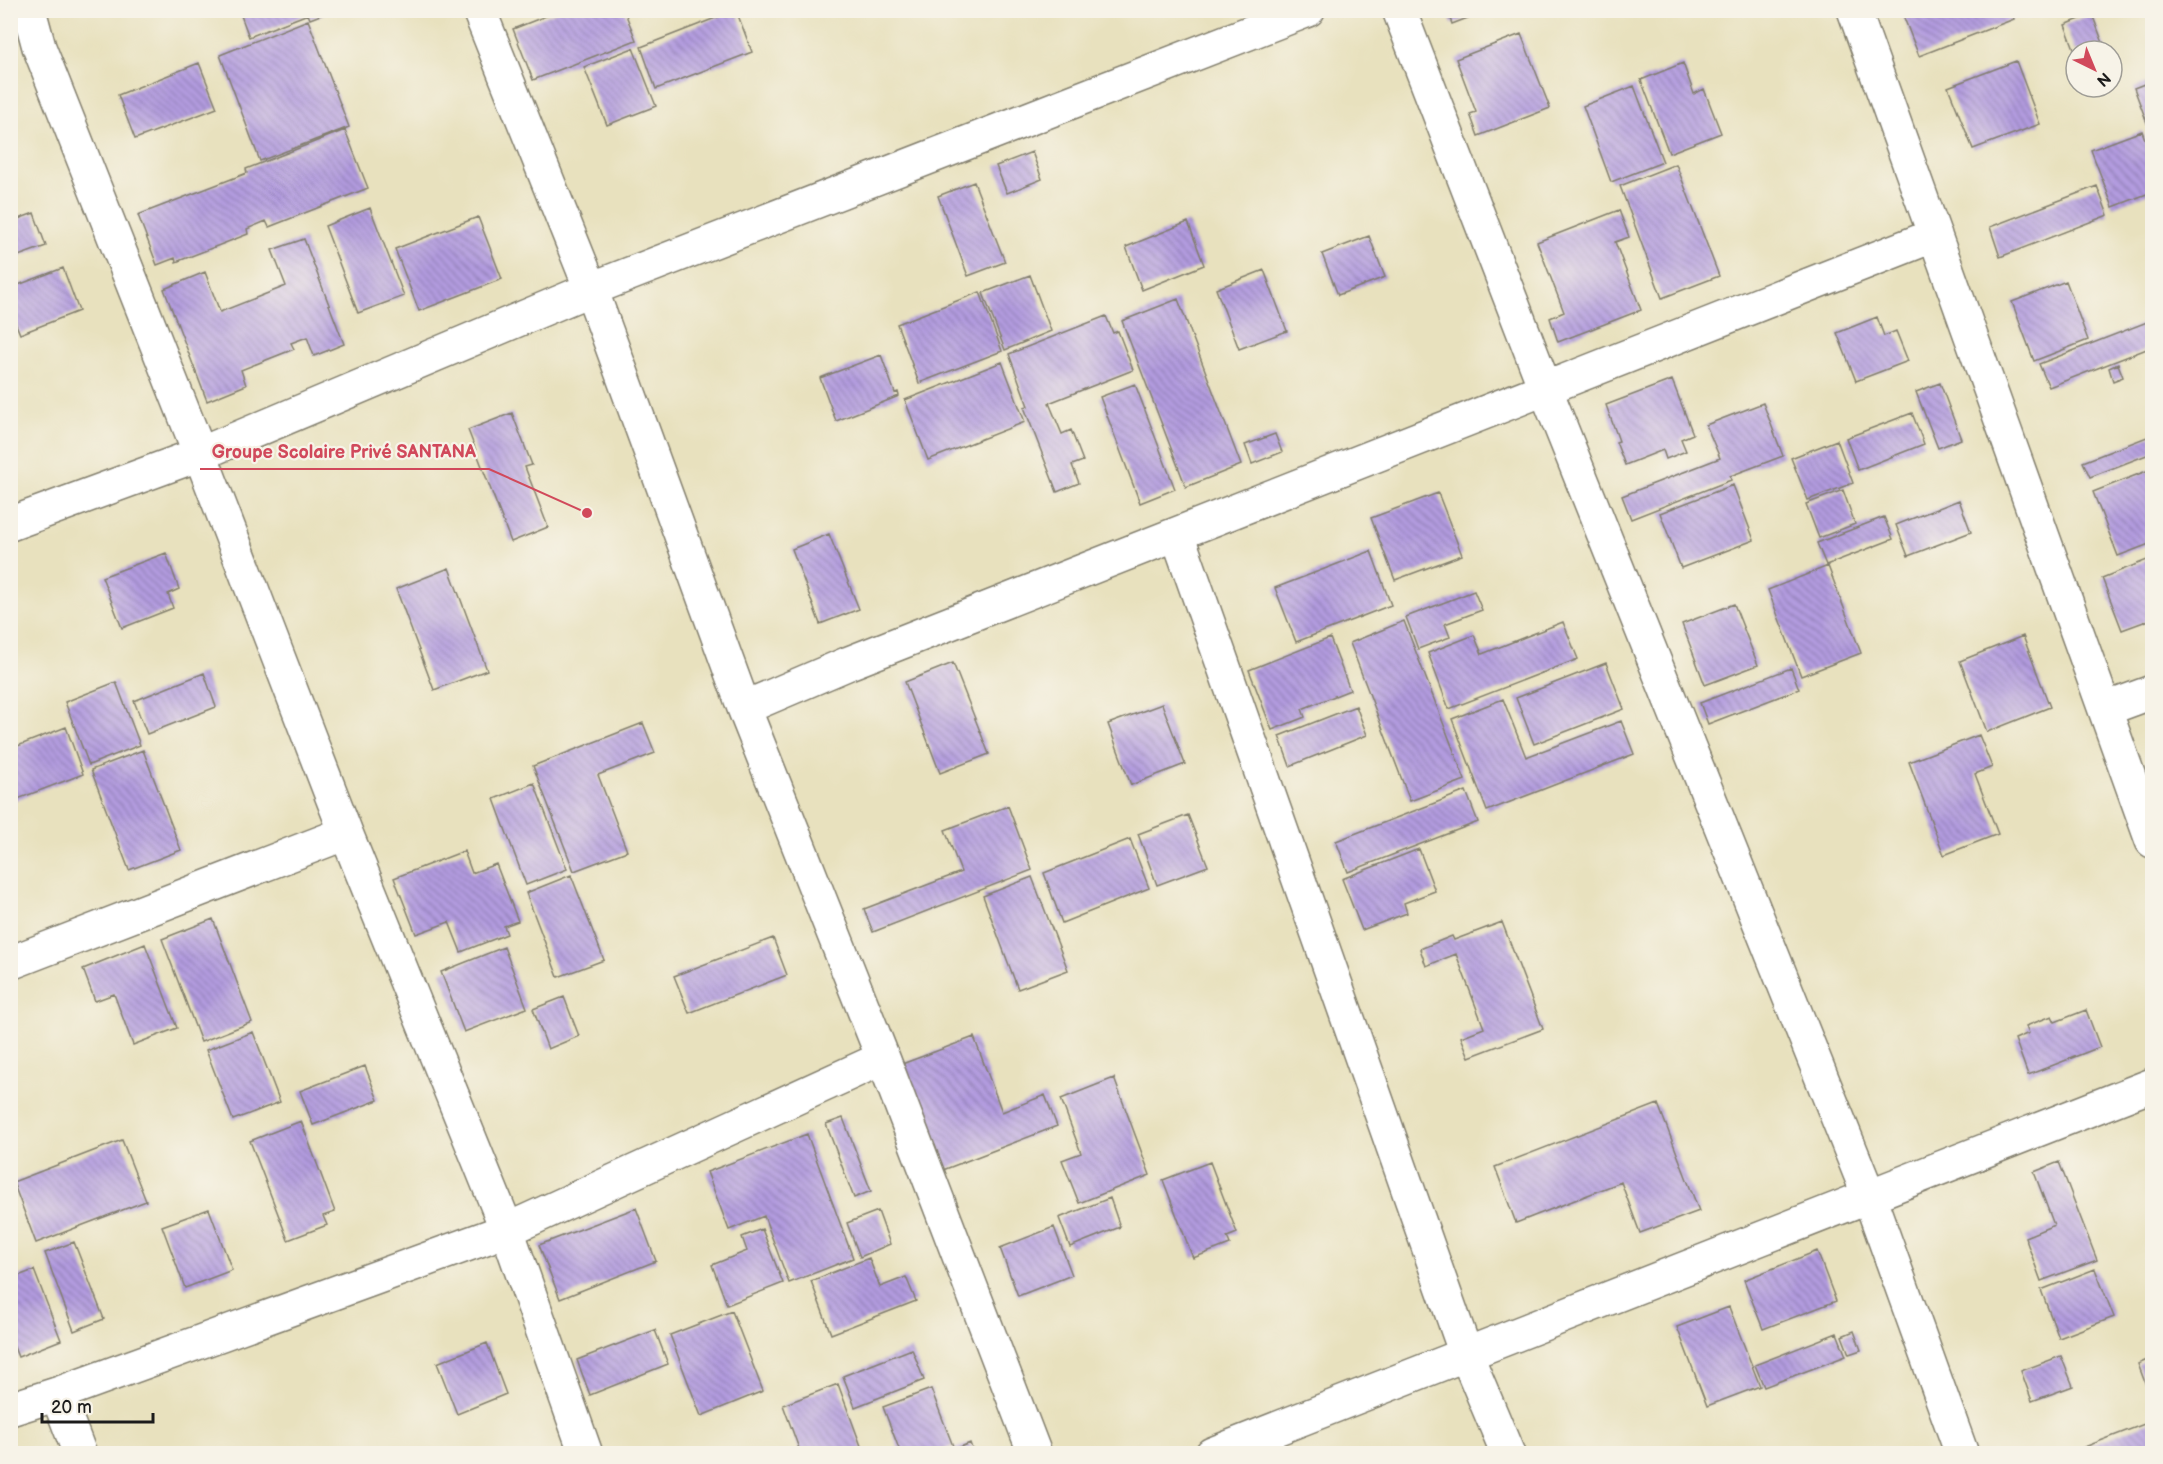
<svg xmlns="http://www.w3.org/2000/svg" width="2163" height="1464" font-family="'Balsamiq Sans',sans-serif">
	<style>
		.building { fill: url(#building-back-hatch) }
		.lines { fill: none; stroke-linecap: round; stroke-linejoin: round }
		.minor-casing { stroke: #827e6d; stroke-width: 36 }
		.minor { stroke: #fff; stroke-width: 33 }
		.leader { fill: none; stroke: #d1495b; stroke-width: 2 }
		.callout-dot { fill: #d1495b; stroke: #f7f3e8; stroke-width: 2 }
		.callout-label { font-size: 18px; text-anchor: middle; font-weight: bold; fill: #d1495b; stroke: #f7f3e8; stroke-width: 4.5; stroke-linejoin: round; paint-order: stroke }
	</style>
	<defs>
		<pattern id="building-back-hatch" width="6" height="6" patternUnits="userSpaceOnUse" patternTransform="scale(1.5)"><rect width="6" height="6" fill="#b29bdf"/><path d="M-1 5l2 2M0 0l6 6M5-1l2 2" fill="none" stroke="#907eb4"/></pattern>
	</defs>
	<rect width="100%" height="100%" fill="#f7f3e8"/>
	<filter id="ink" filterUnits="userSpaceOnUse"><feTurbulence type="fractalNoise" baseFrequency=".0167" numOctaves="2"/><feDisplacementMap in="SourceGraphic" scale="12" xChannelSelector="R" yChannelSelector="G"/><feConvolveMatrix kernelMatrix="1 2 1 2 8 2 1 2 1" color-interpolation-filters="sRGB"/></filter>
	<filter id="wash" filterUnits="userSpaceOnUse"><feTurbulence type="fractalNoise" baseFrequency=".008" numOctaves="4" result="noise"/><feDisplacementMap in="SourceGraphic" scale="24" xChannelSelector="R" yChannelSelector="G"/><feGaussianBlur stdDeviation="1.35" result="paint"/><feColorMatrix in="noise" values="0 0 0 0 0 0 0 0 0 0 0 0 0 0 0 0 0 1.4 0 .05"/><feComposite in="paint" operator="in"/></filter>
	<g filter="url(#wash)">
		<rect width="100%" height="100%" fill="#e8e1be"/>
		<g id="blocks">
			<path class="building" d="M239,10h92v1l-21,8 -2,-5 -59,23z
				M561,10h63l12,30 -103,40 -20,-51z
				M736,10l16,42 -96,37 -15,-42z
				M1447,10h39v1l-34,13z
				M1901,10h110l3,9 -95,37z
				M2092,14l14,37h-31l-10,-26z
				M308,20l41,107 -89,34 -40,-106z
				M1521,34l29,74 -72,28 -8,-22 6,-2 -20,-53z
				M633,48l23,58 -49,19 -23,-58z
				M2016,61l24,63 -67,25 -25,-62z
				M199,63l18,45 -82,31 -17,-44z
				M1683,63l11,31 10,-5 17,44 -52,20 -28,-73z
				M2152,81v55l-18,-48z
				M1634,86l29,76 -52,20 -28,-76z
				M345,130l23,58 -99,39 -3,-6 -19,8 1,5 -72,28 -1,-4 -18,7 -19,-50 109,-42 -1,-4z
				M2142,131l10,28v33l-39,15 -22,-57z
				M1032,152l10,27 -35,14 -11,-27z
				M1676,164l43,112 -57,22 -42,-112z
				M974,182l31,80 -37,14 -30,-80z
				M2097,186l11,29 -108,42 -10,-30z
				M370,208l34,88 -46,17 -33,-87z
				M1619,210l10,27 -14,5 26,68 -83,32 -8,-24 14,-6 -27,-70z
				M34,213l12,33 -36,13v-37z
				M478,217l24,62 -83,32 -24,-62z
				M1188,222l16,43 -62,25 -16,-43z
				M1369,236l16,41 -47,18 -16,-41z
				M304,239l40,105 -30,12 -7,-19 -16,6 3,6 -53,21 5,15 -39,16 -43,-112 41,-17 15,40 66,-26 -14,-36z
				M63,268l16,43 -59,23 -10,-24v-22z
				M1264,270l23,61 -48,18 -23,-60z
				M1030,275l21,56 -46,19 -22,-57z
				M2066,281l22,59 -54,21 -22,-59z
				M980,292l22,59 -83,32 -22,-59z
				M1178,299l63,166 -55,22 -64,-166z
				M1106,316l7,17 5,-2 15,39 -84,33 13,31 9,-4 12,31 -11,4 7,18 -22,9 -33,-85 4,-1 -19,-52z
				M1877,317l7,19 12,-5 12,30 -52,20 -19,-48z
				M2152,320v27l-103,40 -10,-23z
				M881,355l14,38 3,-1 1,4 -63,25 -16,-43z
				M1002,362l23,60 -97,38 -23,-60z
				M2118,364l5,13 -10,4 -4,-13z
				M1672,380l21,54 -12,5 5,12 -20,8 -3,-9 -38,15 -9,-23 3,-1 -13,-36z
				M1940,383l21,56 -23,9 -22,-56z
				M1135,384l40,105 -35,14 -40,-106z
				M1763,403l20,53 -53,20 1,4 -100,39 -9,-23 98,-38 -14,-33z
				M512,413l20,52 -7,2 23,60 -37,15 -43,-112z
				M1912,413l12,31 -66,26 -12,-32z
				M1275,434l7,18 -30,12 -7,-19z
				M2152,435v18l-62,24 -7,-15z
				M1837,440l16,43 -45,17 -17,-42z
				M2149,470l3,8v65l-34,13 -25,-64z
				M1733,485l21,55 -73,28 -21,-55z
				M1843,490l12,34 -36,14 -13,-34z
				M1438,493l24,62 -67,25 -24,-62z
				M1959,500l12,32 -63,24 -12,-31z
				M1884,517l9,22 -67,26 -9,-22z
				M829,534l30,75 -39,15 -28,-75z
				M1371,551l20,54 -95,37 -21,-54z
				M166,553l13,36 -11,5 5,14 -51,20 -20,-51z
				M2152,558v61l-30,11 -20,-52z
				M1828,566l33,87 -60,23 -33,-86z
				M449,568l38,102 -53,20 -38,-101z
				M1474,591l8,19 -37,14 5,13 -32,12 -12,-32z
				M1734,604l24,61 -53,20 -23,-61z
				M1404,621l61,159 -55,21 -60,-158z
				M1563,622l15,37 -129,50 -21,-56 46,-18 8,19z
				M2023,636l27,71 -63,25 -27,-71z
				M1330,638l20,52 -48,19 3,8 -33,13 -23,-60z
				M953,663l36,91 -49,19 -35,-91z
				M1606,663l18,46 -90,35 -18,-46z
				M1791,668l8,21 -91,35 -8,-21z
				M204,673l12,34 -69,27 -13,-33z
				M116,682l24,63 -51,20 -24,-63z
				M1503,699l23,58 95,-36 13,33 -147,57 -35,-92z
				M1162,704l23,60 -54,21 -23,-61z
				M1356,706l11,29 -77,31 -11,-30z
				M643,723l12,30 -57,22 29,76 -53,20 -41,-105z
				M66,727l17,47 -73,28v-53z
				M1979,735l13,32 -17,7 23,60 -54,21 -35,-93z
				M143,750l38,100 -52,20 -38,-100z
				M534,783l33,86 -41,16 -32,-86z
				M1466,791l12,31 -130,50 -12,-31z
				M1008,806l24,64 -159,62 -9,-23 97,-37 -16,-42z
				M1188,815l20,51 -51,19 -19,-51z
				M1130,839l19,49 -87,35 -18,-50z
				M1419,849l16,42 -31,12 3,10 -45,17 -20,-51z
				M464,851l8,22 24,-9 22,57 -14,5 3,8 -46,18 -12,-30 -33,12 -22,-56z
				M571,875l33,85 -46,17 -32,-84z
				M1032,877l36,93 -50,19 -35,-93z
				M213,919l39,103 -51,20 -39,-103z
				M1502,922l41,107 -74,28 -8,-20 23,-9 -28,-74 -30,12 -6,-17 32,-13 2,4z
				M773,938l14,37 -98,38 -15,-37z
				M145,944l32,84 -44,17 -19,-51 -19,7 -12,-32z
				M504,947l23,61 -63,24 -23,-60z
				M564,997l15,39 -31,13 -15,-40z
				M2086,1010l14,37 -72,28 -13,-36 14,-6 -3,-7 26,-10 3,6z
				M253,1032l27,70 -47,18 -27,-70z
				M974,1037l28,75 43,-17 12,31 -114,44 -41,-106z
				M365,1066l13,34 -65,25 -13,-34z
				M1114,1078l36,97 -71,28 -17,-43 19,-7 -20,-54z
				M1658,1104l41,107 -59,22 -19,-51 -105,41 -21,-56z
				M843,1118l28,73 -17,7 -28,-74z
				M301,1121l34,91 -12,4 4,9 -39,15 -38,-99z
				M807,1134l46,124 -64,25 -25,-67 -35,14 -22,-58z
				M122,1140l24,61 -110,42 -23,-61z
				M1210,1162l27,71 -10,4 3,7 -37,14 -30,-78z
				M2059,1162l38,98 -56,21 -16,-44 29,-12 -20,-53z
				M1110,1198l10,29 -50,20 -11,-29z
				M636,1208l20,53 -96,38 -21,-54z
				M209,1209l23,61 -47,18 -23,-62z
				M878,1211l12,33 -30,13 -13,-34z
				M1054,1227l18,48 -54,21 -18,-48z
				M762,1229l21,54 -56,22 -15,-40 35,-14 -5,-14z
				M74,1242l30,77 -30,12 -29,-78z
				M1817,1251l19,50 -73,28 -19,-49z
				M869,1258l11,29 26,-10 10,24 -85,33 -20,-53z
				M2095,1269l19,48 -55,21 -18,-48z
				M34,1270l27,70 -43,17 -8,-20v-58z
				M1729,1307l31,79 -53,20 -30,-79z
				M732,1311l31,80 -62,25 -31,-81z
				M655,1330l13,34 -78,31 -13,-35z
				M1854,1331l7,19 -12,4 -7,-18z
				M1837,1333l9,23 -82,31 -9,-22z
				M487,1343l19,51 -49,20 -20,-51z
				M912,1349l12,31 -69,27 -12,-31z
				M2061,1356l12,30 -41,15 -11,-30z
				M2152,1358v43l-14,-37z
				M838,1384l26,70h-63l-18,-49z
				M931,1389l22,57 -19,8h-33l-18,-47z
				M2152,1421v33h-68l-2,-6z
				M970,1443l4,11h-29v-1z"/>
		</g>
	</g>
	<g filter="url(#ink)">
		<use href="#blocks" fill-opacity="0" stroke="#827e6d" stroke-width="1.5"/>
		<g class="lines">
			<g class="minor-casing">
				<path id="minor" d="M29,10l10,37 161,407 146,379 161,397 79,224
					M479,10l112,279 153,419 139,350 152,396
					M1399,10l146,378 324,808 93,258
					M1854,10l298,831
					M10,524l190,-70 391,-165 717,-279
					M1177,534l289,820 42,100
					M744,708l105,-45 1086,-428
					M2106,709l46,-17
					M10,963l336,-130
					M57,1394l23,60
					M10,1409l47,-15 450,-164 376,-172
					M1212,1454l940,-369"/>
			</g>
			<use href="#minor" class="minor"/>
		</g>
	</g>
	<path class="leader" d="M587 513L489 469H200"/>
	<circle class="callout-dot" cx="587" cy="513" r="6"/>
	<g class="callout-label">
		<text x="344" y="458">Groupe Scolaire Privé SANTANA</text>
	</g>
	<rect width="2163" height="1464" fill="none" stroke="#f7f3e8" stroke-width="36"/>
	<g transform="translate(2094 69) rotate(137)"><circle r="28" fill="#f7f3e8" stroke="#9f9d96" stroke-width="1.5"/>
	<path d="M0-4.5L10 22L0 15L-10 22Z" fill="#d1495b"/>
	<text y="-9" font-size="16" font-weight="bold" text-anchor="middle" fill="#1c1c1c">N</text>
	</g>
	<path d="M42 1413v9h111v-9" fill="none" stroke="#1c1c1c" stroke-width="3"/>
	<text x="51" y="1413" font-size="18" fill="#1c1c1c" stroke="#f7f3e8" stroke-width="4.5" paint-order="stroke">20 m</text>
</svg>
